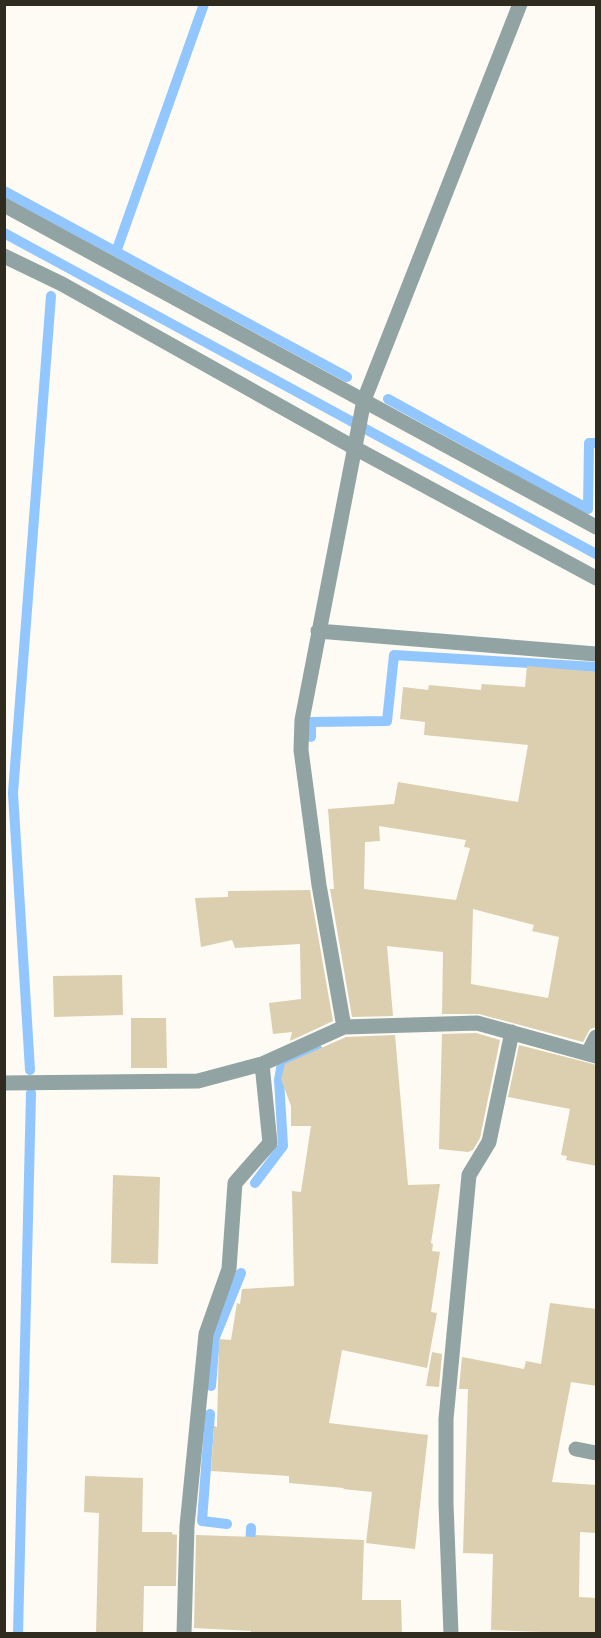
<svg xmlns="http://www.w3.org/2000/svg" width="601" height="1638" font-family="'Open Sans',sans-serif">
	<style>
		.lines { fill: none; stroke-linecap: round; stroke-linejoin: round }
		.stream { stroke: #91c6ff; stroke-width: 10 }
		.building { fill: #dbcfaf; fill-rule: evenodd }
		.lane { stroke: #91a3a2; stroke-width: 15 }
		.street { stroke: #91a3a2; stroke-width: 15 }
	</style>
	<rect width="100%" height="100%" fill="#fdfbf4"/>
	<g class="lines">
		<path class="stream" d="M4,191l343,186
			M4,233l592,321
			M116,252l88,-248
			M388,399l200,110 1,-66h7
			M311,737v-15l76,-1 7,-66 202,12
			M30,1070l-17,-277 38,-497
			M255,1183l28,-37 -4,-66 3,-17 36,-13
			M211,1386l4,-49 26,-64
			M210,1414l-8,107 25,3
			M250,1551l1,-23
			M18,1634l13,-541"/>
	</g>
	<path class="building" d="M527,666l70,6v355l-7,2 -7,13 -104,-28h-37l1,-62 -56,-6 6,70 -41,1 -22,-128h4l-6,-80 66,-5 4,-22 120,20 10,-57 -104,-10 1,-13 -25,-3 3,-32 25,3 1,-5 52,5 1,-6 43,3zM379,826l87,14 -2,7 6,1 -14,52 -92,-11 1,-47 15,-1zM473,909l61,16 -2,6 27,6 -11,61 -77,-14z
		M310,890l23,131 -43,20 2,-9 -19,2 -4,-31 32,-4 -1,-55 -65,4 -3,-8 -31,7 -6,-49 33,-1v-6z
		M122,975l1,40 -69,2 -1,-41z
		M131,1018h35l1,50h-36z
		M476,1033l24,7 -20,98 -7,12 -5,2 -29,-3 3,-115z
		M395,1035l13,150 32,-1 -9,59 2,1 -1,7 8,1 -9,60 6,1 -10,55 -85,-18 -13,73 99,12 -13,114 -49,-6 6,-51 -29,-3 1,-1 -55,-5v-7l-78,-5 3,-45 3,1 2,-88 12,1 6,-37 3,1 2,-15 52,-3 -2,-95 9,1 10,-66h-20v-20l-10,-27 4,-15 61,-27z
		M519,1045l78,20v101l-31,-6 1,-4 -6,-1 9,-46 -62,-12z
		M113,1175l47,2 -2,87 -47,-1z
		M550,1303l47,6v77l-26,-4 -19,100 45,3v48l-17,-1 -1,60v5l18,1v36l-106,-4 2,-76 -30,-1 5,-164h-9l3,-32 62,12 2,-8 15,3z
		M432,1352l10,2 -3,33 -13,-1z
		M85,1476l58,2 -1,54h30v2l5,1 -1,51h-32l-1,48h-47l3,-121 -15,-1z
		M196,1535l59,2v-2l109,5 -2,60h39l1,34h-151v-3l-57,-3z"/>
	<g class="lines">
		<path class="lane" d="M576,1449l20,4"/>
		<path class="street" d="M4,205l592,322
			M4,256l58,28 291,163 243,131
			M318,631l278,23
			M344,1027l-25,-142 -18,-135 1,-30 62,-320 156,-396
			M588,1053l8,-16
			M4,1083l194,-2 64,-17 82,-37 133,-4 119,33
			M184,1634l3,-108 19,-192 23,-65 6,-86 35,-40 -8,-79
			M451,1634l-5,-130v-85l23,-244 20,-33 23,-110"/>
	</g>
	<rect width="601" height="1638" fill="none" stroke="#302b1f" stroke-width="12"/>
</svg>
